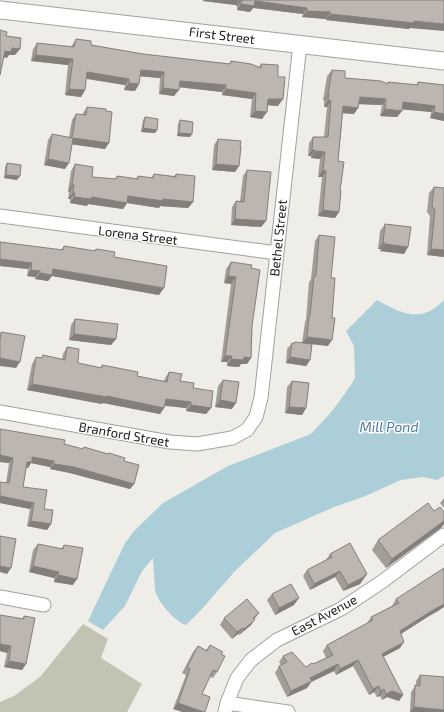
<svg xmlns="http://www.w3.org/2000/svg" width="444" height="712" font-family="'Exo 2',sans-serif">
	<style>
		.construction { fill: #c3c3b3 }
		.water { fill: #abced9 }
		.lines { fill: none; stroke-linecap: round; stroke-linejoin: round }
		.minor-casing { stroke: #a1a1a1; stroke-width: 15 }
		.tertiary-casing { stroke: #a1a1a1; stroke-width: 19 }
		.minor { stroke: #fff; stroke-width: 13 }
		.tertiary { stroke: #fff; stroke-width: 17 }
		.wall { fill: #a39d97 }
		.shaded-wall { fill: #847f7b }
		.building { fill: #bdb6b0; stroke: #847f7b }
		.labels { text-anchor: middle; stroke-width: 3; stroke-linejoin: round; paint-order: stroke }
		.street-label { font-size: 13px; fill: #202020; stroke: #fff }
		.water-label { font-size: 14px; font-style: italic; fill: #5078a0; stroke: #fff }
	</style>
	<rect width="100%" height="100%" fill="#efede7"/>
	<path class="construction" d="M83,624l25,15 -7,19 41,26 -15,28h-127v-10l14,-6 26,-19z"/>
	<path class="water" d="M377,300c25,14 44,24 67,0v176l-7,4 -14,-3 -22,3 -38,17 -29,10 -59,26 -40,38 -34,39 -15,15c-11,-3 -29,-24 -31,-35 -1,-11 -1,-22 -2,-32l-11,13 -17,35 -22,24 -15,-9 37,-78 10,-13 28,-27 65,-37 83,-32 22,-24 18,-25 4,-7 -1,-32 -8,-15z"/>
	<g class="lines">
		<g class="minor-casing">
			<path id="minor" d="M0,216l277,37
				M0,412l170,30 27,2 35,-6 15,-8 9,-13 5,-19 39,-354
				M0,597l44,8
				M227,703l61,9
				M225,712l2,-9 10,-25 14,-18 26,-20 64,-31 42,-28 61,-46"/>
		</g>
		<g class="tertiary-casing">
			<path id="tertiary" d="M0,10l444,51"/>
		</g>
		<use href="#minor" class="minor"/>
		<use href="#tertiary" class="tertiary"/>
	</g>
	<path class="wall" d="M203,0h241l-34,28 -1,1 -83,-9v-1l-24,-2 1,-3 -50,-6 -3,4 -13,-2v-4h-1v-1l-33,-4z
		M76,39l15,6 52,9 86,10 2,-3 28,6 2,-3 17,42 -11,-1 -5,14 -12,-2 2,-18 -30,-4v-3l-43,-5 -5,9 -15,-2 1,-16 -20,-2 -1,8 -4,7 -11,-1 1,-5 -39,-6 -1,11 -4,7 -16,-2 3,-30 -37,-4 2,-12 4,-6 34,4z
		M332,70l13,8 42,6 1,-2 28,3 2,-3 26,3v36l-14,-3 1,-6 -29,-3v2l-5,6 -17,-1 2,-11 -23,-1 -1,4 -4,6 -11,-1 -5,48 2,30 -1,21 -4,6 -17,-2 4,-39h-4l2,-18 -9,-1v-2h-3l1,-13 4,-6h11l3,-30h-3v-7h-1l4,-24z
		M87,107l18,42 -33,-5 -7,25 -21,-4 4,-25 4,-6 17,3 3,-17 4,-6 7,1v-2z
		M145,117l12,13 -2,3 -14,-1 2,-12z
		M180,120l10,17 -13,-1 1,-12z
		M218,139l21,27 -4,6 -23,-2 2,-25z
		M7,163l10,17 -13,-2 1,-11z
		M75,164l17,13 23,2 2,-3 19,3 2,-3 13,2 3,-4 20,2 2,-2 17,28 -5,6 -28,-2 -1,2 -32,-5 -4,6 -35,-5 -1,2 -17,-3v-4h-2l1,-7 -1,-1 3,-20z
		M247,170l19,51 -5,6 -30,-2 1,-18 4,-6h4l3,-25z
		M434,187l10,70 -17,-2 3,-39 -3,-4 2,-19z
		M385,224l23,23 -4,7 -24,-3 1,-2h-3l2,-18z
		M319,235l12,43 -3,68 -16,-2 -2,16 -4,6 -20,-3 1,-14 5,-6h2l1,-1 7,1 3,-21 1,-2 3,-38 2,-3 4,-38z
		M0,242l61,8 3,-4 30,5 2,-2 18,8 45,38 -107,-19 -4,5 -13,-2v-2l-8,-1 1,-7 -28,-3z
		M231,262l20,6 1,58 -1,32 -4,6h-6l-2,3 -12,-1v-4h-6l10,-78 -7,-1 2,-14z
		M75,319l41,20 -5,6 -42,-5 2,-15z
		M67,347l11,16 23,5 1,-3 35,11 27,5 1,-3 4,-6 11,9 13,7 18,20 -5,6 -20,-3v-3l-21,-2 -1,2 -4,6 -57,-11 -1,1 -75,-14 5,-26 4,-7 5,1 2,-3 19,4 1,-5z
		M223,380l9,29 -17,-2 3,-21z
		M292,381l14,27 -4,7 -17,-2 2,-26z
		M0,429l83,20 1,-2 40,14 10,23 -4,5 -60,-16 -20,-4v-2l-19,-4 -3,5h-2l-3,19 21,22 7,15 -4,6 -20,-4 3,-17 -30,-6v-21l6,1 3,-20 -9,-1z
		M444,498v10l-4,-5z
		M434,511l8,16 -56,41 -14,-18 6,-10z
		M38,544l23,5 3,-4 9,40 -19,-3v-4l-25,-6 4,-22z
		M330,554l37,20 -7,10 -17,7 -8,-14 -25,13 -7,-14 4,-6 19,-10z
		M272,594l22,11 -19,10 -8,-15z
		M396,599l42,12 -9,5 -28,18 -1,14 -17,9 16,44 -12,-4 -5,3 -2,-4 -3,1 -3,-5 -5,3 -16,-29 -17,9 -2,-4 -23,11 -4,6 -20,9 -12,-24 4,-7 2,-1 -2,-3 4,-6 23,11 20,-9 -3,-7 4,-6 40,-22 4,-6 21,-11z
		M259,613l-9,13 -11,9 -1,-1 -6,5 -12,-14 4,-7z
		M0,615l22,4 2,-3 2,48 -4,6 -18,-3 3,-14 -7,-2z
		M210,645l11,9 -4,18 -4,6 -3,-1 -37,32 13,-34 -4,-2 11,-21 5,-6 8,4z
		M420,675l24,37h-34l1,-20 5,-7v-4z"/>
	<path class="shaded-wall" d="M204,0h35l-3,5 -33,-4z
		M240,0h2l-5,6h-1z
		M255,1l52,7 -4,6 -50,-6 -3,4 -13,-2 4,-6z
		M307,11l23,1 -4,7 -24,-2z
		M330,14l114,10v7l-34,-3 -1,1 -83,-9z
		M12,48l8,1 -5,6h-6l-2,3 -7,-1 5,-6z
		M36,55l37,4 -5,6 -37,-4z
		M141,70l23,2 -4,6 -24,-2z
		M87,72l42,7 -4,6 -42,-7z
		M180,81h1l45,4 -4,7 -45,-5z
		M129,83l10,1 -4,7 -11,-1z
		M163,88l16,2 -5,6 -15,-2z
		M69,89l16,1 -4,7 -16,-2z
		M226,89l30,4 -4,6 -30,-4z
		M328,94h1l-5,6h-1z
		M360,97l26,2 -4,6 -27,-1z
		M268,99h15l-5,7 -14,-1z
		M328,100l3,1 -4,6h-3z
		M403,102l32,4 -4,6 -33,-3z
		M343,106l15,2 -4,6 -15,-1z
		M385,109l17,2 -5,6 -17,-1z
		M255,111l12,1 -5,7 -12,-2z
		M434,112l10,2v7l-14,-3z
		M143,128l14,2 -2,3 -14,-1z
		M179,133l13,1 -2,3 -13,-1z
		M73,138l36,5 -4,6 -36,-5z
		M312,150h3l-4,6h-3z
		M315,151l10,1 -5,7 -9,-1z
		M48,159l21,4 -4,6 -21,-4z
		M216,164l23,2 -4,6 -23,-2z
		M323,170l3,1 -4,6h-4z
		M6,175l14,1 -3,4 -13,-2z
		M72,185h2l-5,7 -1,-1z
		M73,193h2l-5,6h-2z
		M128,196l35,3 30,3 -5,6 -28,-2 -1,2 -32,-5 -4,6 -35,-5 -1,2 -17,-3 4,-6h18z
		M323,210l16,2 -4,6 -17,-2z
		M235,219l31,2 -5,6 -30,-2z
		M383,243h2l-4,6h-3z
		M385,244l23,3 -4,7 -24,-3z
		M431,249l13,1v7l-17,-2z
		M0,259l32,4 -4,6 -28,-3z
		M53,269l111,19 -5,7 -107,-19 -4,5 -13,-2 5,-6z
		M31,270l9,1 -5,6 -8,-1z
		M228,276l8,1 -5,7 -7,-1z
		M74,334l42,5 -5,6 -42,-5z
		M307,337l25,3 -4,6 -26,-3z
		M225,356h7l-5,6h-6z
		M244,357l7,1 -4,6h-6l-2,3 -12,-1 4,-7z
		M290,357l20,3 -4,6 -20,-3z
		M0,358l20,4 -4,6 -16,-2z
		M32,384l75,12 57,12 -4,6 -57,-11 -1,1 -75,-14z
		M166,399l25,3 -5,6 -25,-3z
		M220,400l16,3 -4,6 -17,-2z
		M191,405l20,3 -5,6 -20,-3z
		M289,407l17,1 -4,7 -17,-2z
		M0,455l13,3 -4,5 -9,-1z
		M32,457l22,4 -4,6 -19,-4 -3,5 -5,-1 4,-5z
		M54,464l20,3 60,17 -4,5 -60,-16 -20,-4z
		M0,496l34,7 -4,6 -30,-6z
		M31,521l20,3 -4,6 -20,-4z
		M444,521v3l-2,3 -56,41 6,-9z
		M0,566l11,2 -4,6 -7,-2z
		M33,566l26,6 -5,6 -25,-6z
		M340,571l-5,6 -25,13 4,-6z
		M367,574l-7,10 -17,7 5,-6z
		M58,575l19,4 -4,6 -19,-3z
		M299,598l-5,7 -19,10 4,-7z
		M444,604v3l-6,4 -9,5 -33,21 4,-6 33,-21z
		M255,620l-5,6 -11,9 5,-6z
		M243,628l-5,6 -6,5 5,-7z
		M404,642l-4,6 -23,12 5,-6z
		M0,644l11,2 -4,7 -7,-2z
		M358,660l-5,6 -17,9 4,-6z
		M9,661l17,3 -4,6 -18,-3z
		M338,664l-4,7 -23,11 -4,6 -20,9 4,-6 19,-13z
		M379,686l-5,6 -5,3 4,-6z
		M384,689l-4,7 -3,1 4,-6z
		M392,691l11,4 -4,6 -12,-4 -5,3 4,-6z
		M178,703l26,9h-22l-9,-3z
		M414,707l30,3v2h-34z"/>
	<path class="building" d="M242,0h202v24l-30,-3v2l-84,-9v-2l-23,-1v-3l-52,-7 -1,5 -13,-2z
		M0,30l7,2 -1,4 15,2 -1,11 -8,-1 -1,4 -6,-1 -5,24z
		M76,39l15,2v4l52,9 87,10 1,-3 20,3 10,4v-4l17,1v12h7l-2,22h-15l-1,13 -12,-1 1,-18 -30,-4v-4l-45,-4h-1l-1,9 -16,-2 1,-16 -23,-2 -2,14 -10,-1v-4l-42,-7 -2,18 -16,-1 4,-30 -37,-4 1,-12 37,4z
		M332,70l13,1v7l36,3 7,3v-2l30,3v-3l26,3v29l-10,-2 1,-6 -32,-4 -1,9 -17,-2 1,-10 -26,-2 -2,11 -15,-2 -5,55 6,1 -4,29h1l-2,21 -16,-2 3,-39 -3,-1 2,-18 -10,-1v-1h-3l1,-13h15l3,-36 -3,-1 1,-6h-1z
		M87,107l19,2v2l6,1 -3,31 -36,-5 -4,25 -21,-4 4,-25 20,4 4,-24 10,1z
		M145,117l13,2 -1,11 -14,-2z
		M180,120l13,2 -1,12 -13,-1z
		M218,139l23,2 -1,5h1l-2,20 -23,-2z
		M7,163l14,2 -1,11 -14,-1z
		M75,164l18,3 -1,10 24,2 1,-3 21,3v-3l15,2 1,-4 22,3v-3l19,2 -2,26 -30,-3v2l-35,-5 -1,7 -35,-6 -1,2 -17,-2 1,-4h-2l1,-8h-2z
		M247,170l24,2 -5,49 -31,-2 1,-18 8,1z
		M434,187l10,1v62l-13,-1 4,-39 -3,-4z
		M385,224l26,3 -3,20 -23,-3v-1h-2z
		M319,235l16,2 -4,41h4l-3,40h3l-3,22 -25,-3 2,-21h1l4,-40h2z
		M0,242l63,8 1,-4 31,5 1,-2 19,3 -1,5 53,9 -3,22 -111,-19 -1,6 -12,-2v-2l-9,-1 1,-7 -32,-4z
		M231,262l21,3 -1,3 9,2 -8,56 -1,32 -7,-1v3l-13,-1 1,-3h-7l11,-79 -8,-1z
		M75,319l43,5 -2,15 -42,-5z
		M1,332l24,4 -5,26 -20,-4v-18z
		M295,342l17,2 -2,16 -20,-3 2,-14h3z
		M67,347l12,2 -1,14 24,5v-3l36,7 -1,4 30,6 2,-10 13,2 -2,7 14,2 -1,5 20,3 -2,17 -20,-3v-3l-25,-3 -2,9 -57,-12v1l-75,-13 4,-27 6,1 1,-3 22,5z
		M223,380l16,2 -3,21 -16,-3z
		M292,381l17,2 -3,25 -17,-1z
		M0,429l65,11 -1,4 19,5 1,-2 24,7 1,-1 16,5 -1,3 15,4 -5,19 -60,-17 -20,-3v-3l-22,-4v5h-5l-4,25 24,3 -3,19 9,1 -2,14 -20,-3 3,-18 -34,-7v-14l9,1 4,-25 -13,-3z
		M428,503l6,8 6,-4 4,5v9l-52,38 -14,-19z
		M0,536l16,3 -5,29 -11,-2z
		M350,543l17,31 -3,2v1l-16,8 -8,-14 -26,13 -7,-14 25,-13 -2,-3z
		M38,544l25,5 1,-4 19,3 -6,31 -19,-4 1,-3 -26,-6z
		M444,568v36l-11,6 -33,21 4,11 -22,12 21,41 -11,-4 -6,3 -2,-5 -3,2 -2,-5 -6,3 -15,-29 -18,9 -2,-5 -28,14 2,3 -21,10 -12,-25 8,-4 -4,-6 9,-4 14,15 6,-4 1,1 20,-9 -6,-10 46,-25 -2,-3 28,-14 -3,-4z
		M291,584l8,14 -20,10 -7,-14z
		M247,599l12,14 -6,5 2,2 -11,9 -1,-1 -6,4 -13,-14z
		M0,615l24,4v-3l11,2 -9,46 -17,-3 2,-15 -11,-2z
		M210,645l13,7 -2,2 4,2 -8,16 -4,-2 -11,24 8,3 -5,15h-1l-26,-9 12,-34 -3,-2 11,-21 9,5z
		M420,675l24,2v33l-30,-3 1,-22 5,1z"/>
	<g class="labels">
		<g class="street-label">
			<text transform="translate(222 35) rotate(7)" y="5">First Street</text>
			<text transform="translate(138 235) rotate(7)" y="5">Lorena Street</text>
			<text transform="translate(278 238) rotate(-84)" y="5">Bethel Street</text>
			<text transform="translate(124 434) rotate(10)" y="5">Branford Street</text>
			<text transform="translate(324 615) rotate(-28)" y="5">East Avenue</text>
		</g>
		<g class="water-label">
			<text x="389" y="432">Mill Pond</text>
		</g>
	</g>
</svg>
